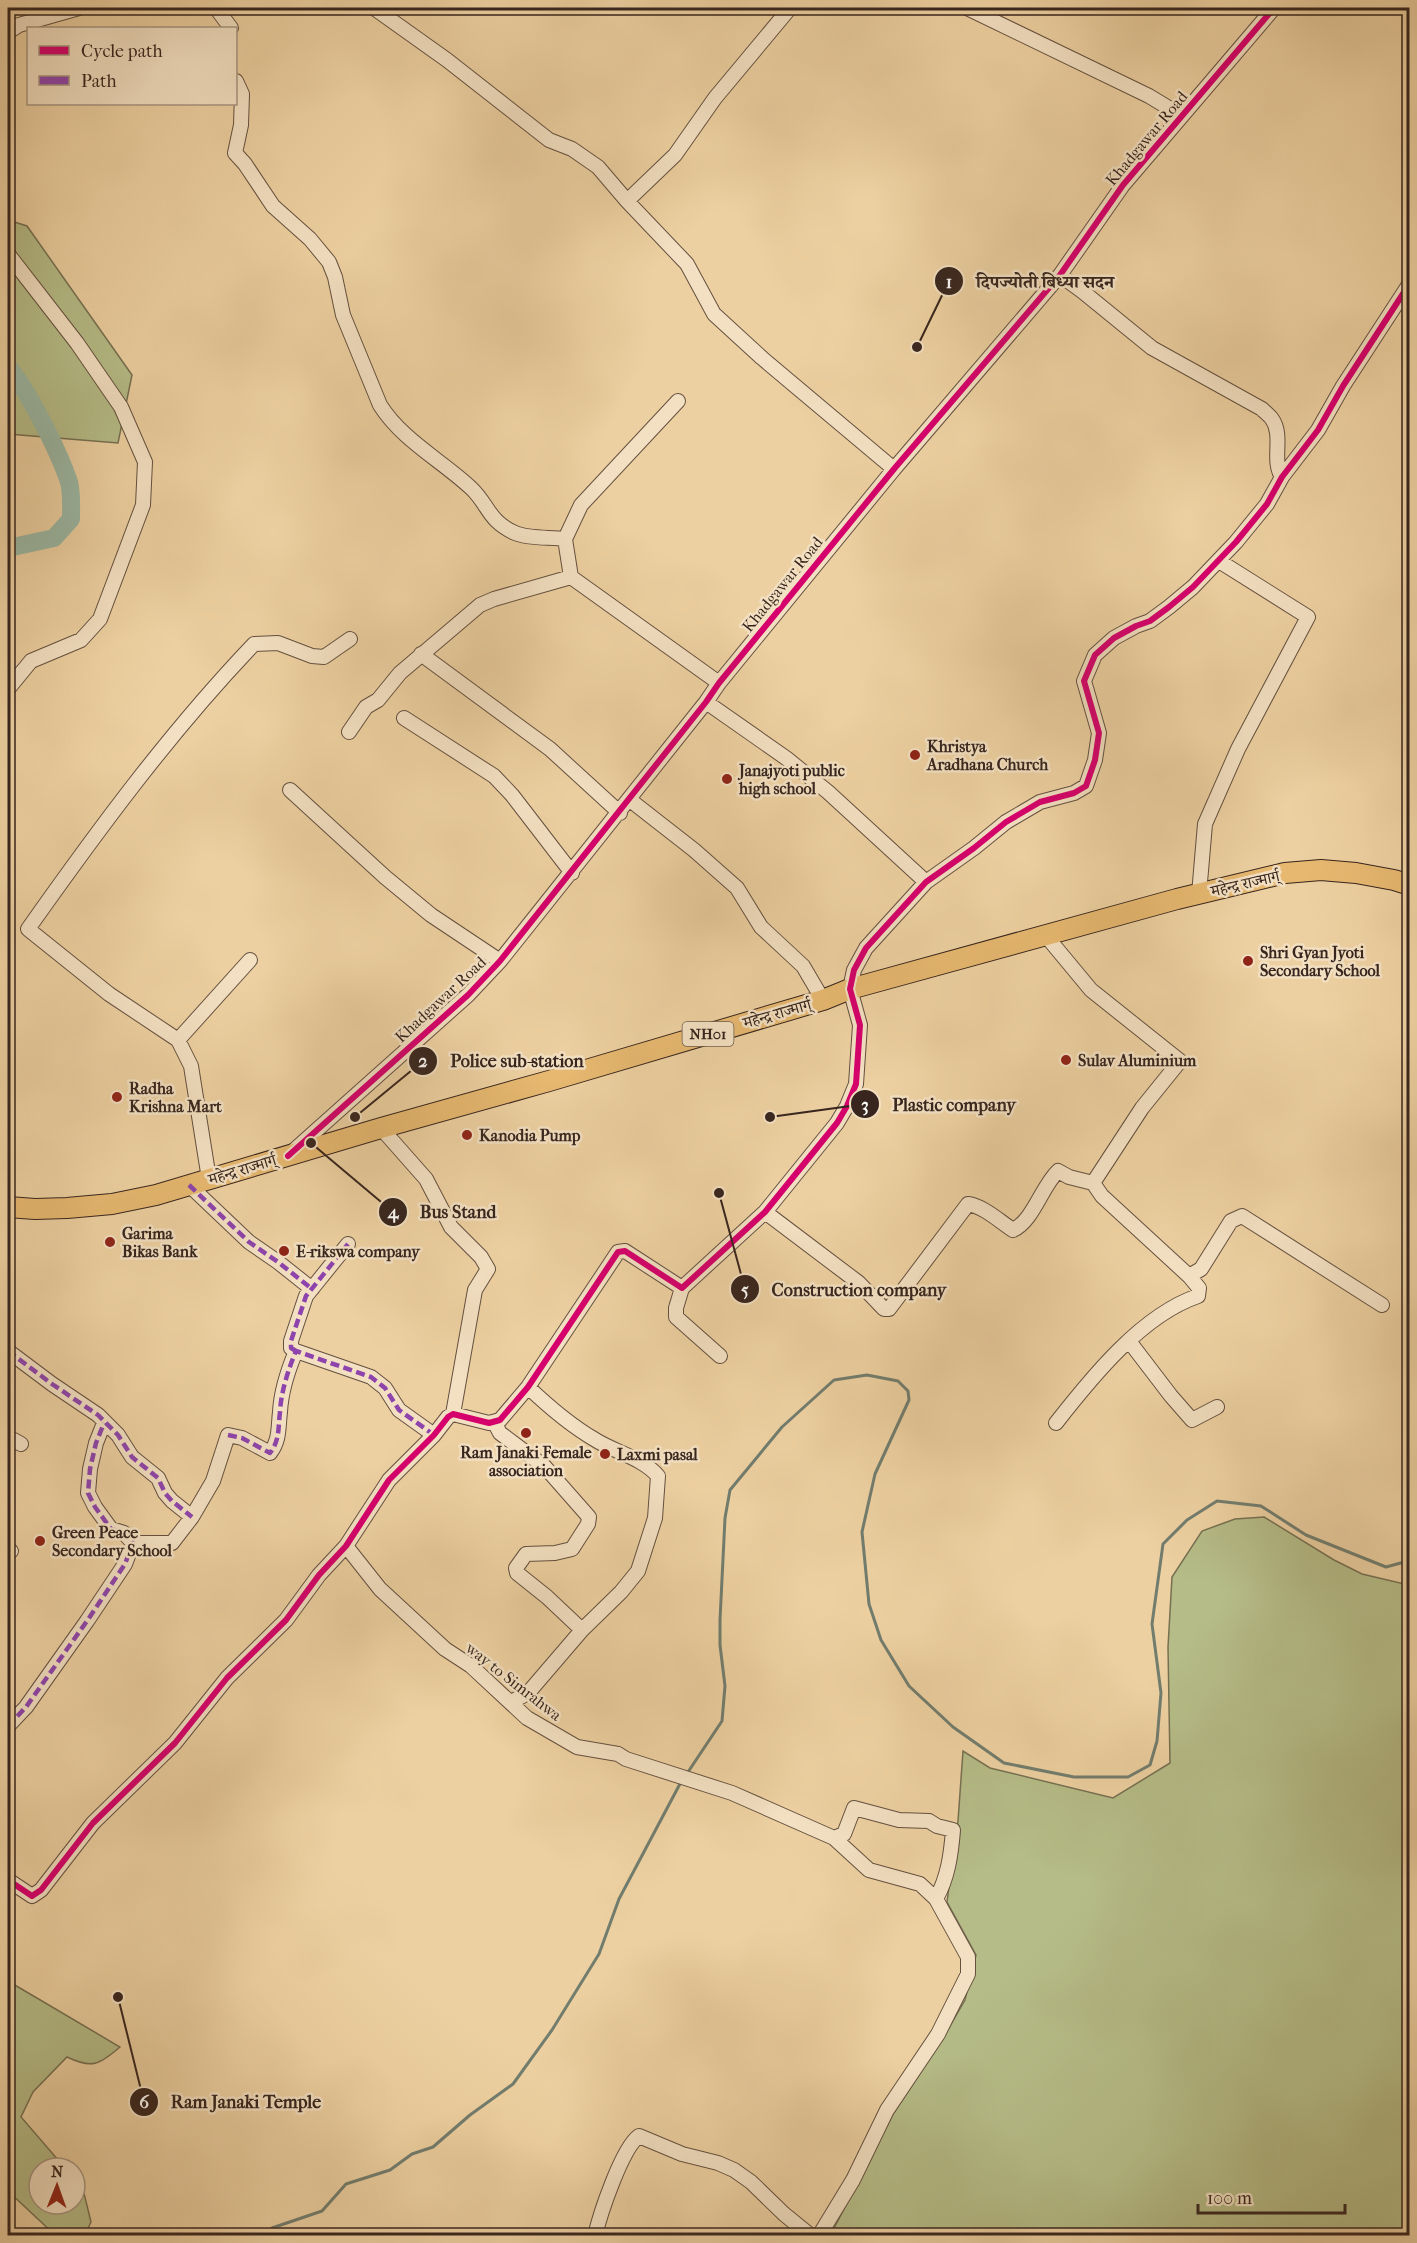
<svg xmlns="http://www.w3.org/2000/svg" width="1417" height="2243" font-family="'IM FELL French Canon','Noto Serif Devanagari',serif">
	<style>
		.green { fill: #b5bc87; stroke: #767052; stroke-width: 1.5 }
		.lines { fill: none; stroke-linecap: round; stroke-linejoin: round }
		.stream { stroke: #727d6e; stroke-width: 3 }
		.river { stroke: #9ab7a3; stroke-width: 18 }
		.minor-casing { stroke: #64503f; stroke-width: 16 }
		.highway-casing { stroke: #37251e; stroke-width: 22 }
		.minor { stroke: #f3e0c2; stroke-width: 14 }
		.highway { stroke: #e6b870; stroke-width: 20 }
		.quiet { stroke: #8e44ad; stroke-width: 4.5; stroke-dasharray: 9 4.5; stroke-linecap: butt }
		.cycleway-casing { stroke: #f3e0c2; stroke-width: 10 }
		.cycleway { stroke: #d6006c; stroke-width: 6 }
		.poi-dot { fill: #8f2418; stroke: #f3e0c2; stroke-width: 2 }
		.labels { text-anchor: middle; stroke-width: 5; stroke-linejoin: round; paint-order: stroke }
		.shield { fill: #f3e0c2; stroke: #6f5d4f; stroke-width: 1.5 }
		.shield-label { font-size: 15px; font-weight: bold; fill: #37251e }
		.street-label { font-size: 16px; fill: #37251e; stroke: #f3e0c2 }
		.poi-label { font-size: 16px; font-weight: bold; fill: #37251e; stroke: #f3e0c2; text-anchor: start }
		.leader { fill: none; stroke: #37251e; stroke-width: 2 }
		.callout-dot { fill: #37251e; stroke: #f3e0c2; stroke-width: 2 }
		.mark-label { font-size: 18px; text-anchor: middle; font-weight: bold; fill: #fff }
		.callout-label { font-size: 18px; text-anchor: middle; font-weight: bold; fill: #37251e; stroke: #f3e0c2; stroke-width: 5; stroke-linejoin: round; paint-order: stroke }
	</style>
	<rect width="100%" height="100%" fill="#edd0a1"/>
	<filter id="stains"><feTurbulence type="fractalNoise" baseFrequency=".00333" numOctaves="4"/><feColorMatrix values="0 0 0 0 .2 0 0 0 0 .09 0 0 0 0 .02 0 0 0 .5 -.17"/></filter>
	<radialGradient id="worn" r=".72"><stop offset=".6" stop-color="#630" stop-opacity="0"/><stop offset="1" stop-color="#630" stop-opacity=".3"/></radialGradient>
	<path class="green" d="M8,220l19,6 105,149 -14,68 -110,-9z
		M1264,1517l70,43 28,14 47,11v650l-579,1 63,-122 50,-76 22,-38 11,-45 -29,-53 11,-81 5,-70 27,17 123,30 57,-35 -2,-116 4,-70 30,-46 33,-12z
		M8,1981l112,66c-21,18 -28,22 -53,10l-34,35 -12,25 44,51h-26v36h36v-24l8,9 8,33 -6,13h-30l-47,-44z"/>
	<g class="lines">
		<path class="stream" d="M686,1775l36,-54 3,-35 -5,-41v-25l5,-102 5,-28 52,-63 52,-47 33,-5 31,6 10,10 1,9 -34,74 -13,58 7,72 12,36 28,46 44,41 51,36 70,14h54l22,-12 7,-24 4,-48 -9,-69 11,-80 24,-24 30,-19 44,5 45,29 80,32 22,-6 2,-3
			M265,2236l7,-8 50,-17 24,-27 44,-14 22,-16 21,-7 37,-32 43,-31 39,-54 47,-76 20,-55 63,-119"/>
		<path class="river" d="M8,367c20,23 51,85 61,115 3,11 2,25 2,37l-17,19 -46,10"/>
		<g class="minor-casing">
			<path id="minor" d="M216,8l15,20
				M374,8l73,52 102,80 23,9 26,18 29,34 60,63 27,50 48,44 132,111
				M967,8l182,88 33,20
				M8,32l11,-7 60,-17
				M236,81l6,13 -1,31 -6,28 10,11 28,42 37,33 19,23 6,15 8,38 37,90c22,35 61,55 91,83 18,17 17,33 44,45 14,6 35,4 50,6
				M627,201l48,-46 40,-57 75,-90
				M8,254l69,89 44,64 24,55 -2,43 -43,114 -19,21 -50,21 -23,28
				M1060,275l22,16 70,57 110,61c3,3 8,7 10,10 12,17 -1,41 10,58
				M571,577l-6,-38 16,-34 97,-104
				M421,654l129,95 70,64
				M706,702l80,56 42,34 98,90
				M404,718l90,58 18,19 60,78
				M349,732l17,-25 12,-7 22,-27 80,-68 14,-6 77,-22 148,106
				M290,790l95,87 46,38 69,46
				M630,800l64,50 43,38 24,39 42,39 20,34
				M1199,894l6,-70 33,-75 70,-132 -89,-56
				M1047,937l44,53 89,71 -38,47 -49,75
				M178,1040l72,-80
				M381,1128l45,51 25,48 30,30 7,12 -13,21 -22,124
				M291,1153l177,-158 32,-34 206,-259 13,-19 175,-214 166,-194 63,-90 151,-177
				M209,1179l-18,-113 -13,-26 -69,-46 -81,-65c70,-99 142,-197 226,-285l24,-1 34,13 12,1 26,-18
				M189,1185l60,57 29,20 34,27
				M765,1212l94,71 25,26h5l79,-105c17,3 31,17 45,26 20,-9 29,-44 45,-59l11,6 24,6 9,13 87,80 10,12 -1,8c-56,19 -106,81 -142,127
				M1189,1276l12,-7 30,-48 11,-5 140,89
				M682,1288l-6,20v9l44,39
				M1129,1341l42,55 21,24 25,-13
				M8,1351l44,33 46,31 20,20 14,22 26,21 7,15 7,8 20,16
				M296,1351l-5,-3v-7l15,-45 42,-52
				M494,1422l6,11 45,34 44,50 -1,7 -16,25 -17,4 -29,1 -10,14 1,5 30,24 35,33
				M8,1437l13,7
				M133,1543h39l20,-26 21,-36 15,-46 14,3 28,15c10,-13 8,-25 10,-41 1,-20 8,-42 16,-61l75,26 14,11 14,22 35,25
				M346,1546l34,43 65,60 26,17 56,52 50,29 41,7 8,5 106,34 102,45 10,-4 10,-26 45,12 30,1 8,5 16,4c-2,25 -5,47 -17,69l32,58v17l-30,60 -51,76 -34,70 -34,56
				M8,1549l3,2
				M511,1702l17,-9 54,-63 39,-38 17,-21 17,-53 3,-42c-15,-18 -44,-24 -64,-37 -24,-14 -46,-33 -66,-52
				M8,1726l18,-19 61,-86 38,-57 8,-21 -9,-10 -13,-4 -16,-22 -7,-14 2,-24 6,-26 8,-20
				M834,1838l35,32 51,14 16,15
				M8,1880l24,16 9,-6 52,-67 82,-80 52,-65 59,-58 33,-45 27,-29 43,-66 45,-45 14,-18 5,-3 36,9 11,-3 28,-33 90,-135 7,-1 57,37 83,-76 72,-89 10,-17 9,-22 4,-59 -10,-36 4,-19 12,-22 60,-66 48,-34 32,-26 34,-20 34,-9 12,-7 9,-26 4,-27 -15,-52 11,-26 19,-17 22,-12 14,-5 19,-14 24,-20 43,-45 31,-38 15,-27 36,-47 25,-44 67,-103
				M595,2236c5,-22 27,-88 44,-100l43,18 36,9 16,7 17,12 33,32 27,22"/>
		</g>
		<g class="highway-casing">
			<path id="highway" d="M8,1207l27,2 32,-1 45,-4 44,-9 225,-67 168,-47 274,-81 27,-11 327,-90 108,-26 36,-3 35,3 38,7 16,5"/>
		</g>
		<use href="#minor" class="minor"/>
		<use href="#highway" class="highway"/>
		<path class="quiet" d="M189,1185l60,57 29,20 34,27
			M8,1351l44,33 46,31 20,20 14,22 26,21 7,15 7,8 20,16
			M296,1351l-5,-3v-7l15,-45 42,-52
			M228,1435l14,3 28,15c10,-13 8,-25 10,-41 1,-20 8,-42 16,-61l75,26 14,11 14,22 35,25
			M8,1726l18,-19 61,-86 38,-57 8,-21 -9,-10 -13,-4 -16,-22 -7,-14 2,-24 6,-26 8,-20"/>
		<g class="cycleway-casing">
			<path id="cycleway" d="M288,1156l180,-161 32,-34 206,-259 13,-19 175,-214 166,-194 63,-90 151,-177
				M8,1880l24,16 9,-6 52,-67 82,-80 52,-65 59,-58 33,-45 27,-29 43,-66 45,-45 14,-18 5,-3 36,9 11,-3 28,-33 90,-135 7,-1 57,37 83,-76 72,-89 10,-17 9,-22 4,-59 -10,-36 4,-19 12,-22 60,-66 48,-34 32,-26 34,-20 34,-9 12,-7 9,-26 4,-27 -15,-52 11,-26 19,-17 22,-12 14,-5 19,-14 24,-20 43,-45 31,-38 15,-27 36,-47 25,-44 67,-103"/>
		</g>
		<use href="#cycleway" class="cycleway"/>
	</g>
	<g class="poi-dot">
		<circle cx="915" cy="755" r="6"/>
		<circle cx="727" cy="779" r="6"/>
		<circle cx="1248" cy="961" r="6"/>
		<circle cx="1066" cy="1060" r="6"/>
		<circle cx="117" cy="1097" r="6"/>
		<circle cx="467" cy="1135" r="6"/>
		<circle cx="110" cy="1242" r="6"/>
		<circle cx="284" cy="1251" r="6"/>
		<circle cx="526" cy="1433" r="6"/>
		<circle cx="605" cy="1454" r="6"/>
		<circle cx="40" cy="1541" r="6"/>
	</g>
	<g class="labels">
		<rect class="shield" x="682.5" y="1022" width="51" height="24" rx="4.5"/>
		<g class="shield-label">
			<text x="708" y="1039">NH01</text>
		</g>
		<g class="street-label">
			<text transform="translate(1146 138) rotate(-50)" y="6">Khadgawar Road</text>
			<text transform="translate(782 584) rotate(-51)" y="6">Khadgawar Road</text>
			<text transform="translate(1245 883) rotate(-13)" y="6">महेन्द्र राज्मार्ग्</text>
			<text transform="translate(440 999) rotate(-43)" y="6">Khadgawar Road</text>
			<text transform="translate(777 1013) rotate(-16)" y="6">महेन्द्र राज्मार्ग्</text>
			<text transform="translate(242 1169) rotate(-17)" y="6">महेन्द्र राज्मार्ग्</text>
			<text transform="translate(514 1681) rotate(38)" y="6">way to Simrahwa</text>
		</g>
		<g class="poi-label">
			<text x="927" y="752">Khristya<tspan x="927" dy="18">Aradhana Church</tspan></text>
			<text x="739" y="776">Janajyoti public<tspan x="739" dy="18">high school</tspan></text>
			<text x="1260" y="958">Shri Gyan Jyoti<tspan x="1260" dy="18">Secondary School</tspan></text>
			<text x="1078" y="1066">Sulav Aluminium</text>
			<text x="129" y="1094">Radha<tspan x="129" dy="18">Krishna Mart</tspan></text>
			<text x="479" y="1141">Kanodia Pump</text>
			<text x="122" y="1239">Garima<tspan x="122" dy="18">Bikas Bank</tspan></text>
			<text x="296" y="1257">E-rikswa company</text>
			<text x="526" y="1458" text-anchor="middle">Ram Janaki Female<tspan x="526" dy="18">association</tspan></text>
			<text x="617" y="1460">Laxmi pasal</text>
			<text x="52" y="1538">Green Peace<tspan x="52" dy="18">Secondary School</tspan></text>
		</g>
	</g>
	<path class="leader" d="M917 347L949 281M355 1117L423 1061M770 1117L865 1104M311 1143L393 1212M719 1193L745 1289M118 1997L144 2102"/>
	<g class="callout-dot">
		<circle cx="917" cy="347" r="6"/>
		<circle cx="355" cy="1117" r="6"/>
		<circle cx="770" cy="1117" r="6"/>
		<circle cx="311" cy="1143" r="6"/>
		<circle cx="719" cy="1193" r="6"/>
		<circle cx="118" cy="1997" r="6"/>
		<circle cx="949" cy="281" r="15"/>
		<circle cx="423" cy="1061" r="15"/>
		<circle cx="865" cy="1104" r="15"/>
		<circle cx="393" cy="1212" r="15"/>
		<circle cx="745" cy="1289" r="15"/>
		<circle cx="144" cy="2102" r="15"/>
	</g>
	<g class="mark-label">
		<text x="949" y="288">1</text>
		<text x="423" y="1067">2</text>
		<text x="865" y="1111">3</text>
		<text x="393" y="1218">4</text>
		<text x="745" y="1296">5</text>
		<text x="144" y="2108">6</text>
	</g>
	<g class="callout-label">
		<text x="1045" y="288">दिपज्योती बिध्या सदन</text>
		<text x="517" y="1067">Police sub-station</text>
		<text x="954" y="1111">Plastic company</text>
		<text x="458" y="1218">Bus Stand</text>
		<text x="859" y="1296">Construction company</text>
		<text x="246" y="2108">Ram Janaki Temple</text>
	</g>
	<rect width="1417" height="2243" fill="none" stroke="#edd0a1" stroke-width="30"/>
	<rect x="9" y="9" width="1399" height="2225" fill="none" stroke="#37251e" stroke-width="3"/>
	<rect x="15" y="15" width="1387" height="2213" fill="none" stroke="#37251e" stroke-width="1.5"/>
	<rect x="27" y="27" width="210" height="78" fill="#f3e0c2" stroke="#a89580" stroke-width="1.5"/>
	<rect x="39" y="46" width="30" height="9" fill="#d6006c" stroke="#a89580" stroke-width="1.5"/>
	<text x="81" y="57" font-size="18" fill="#37251e">Cycle path</text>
	<rect x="39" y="76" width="30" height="9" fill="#8e44ad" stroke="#a89580" stroke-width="1.5"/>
	<text x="81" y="87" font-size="18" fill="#37251e">Path</text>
	<g transform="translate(57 2186) rotate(1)"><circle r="28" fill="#f3e0c2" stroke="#a89580" stroke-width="1.5"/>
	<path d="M0-4.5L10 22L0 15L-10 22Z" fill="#8f2418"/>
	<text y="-9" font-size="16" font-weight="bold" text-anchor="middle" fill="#37251e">N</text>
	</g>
	<path d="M1198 2204v9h147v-9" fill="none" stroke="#37251e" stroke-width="3"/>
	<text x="1207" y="2204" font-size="18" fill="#37251e" stroke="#f3e0c2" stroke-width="4.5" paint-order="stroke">100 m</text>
	<rect width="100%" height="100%" filter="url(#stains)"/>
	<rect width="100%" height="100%" fill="url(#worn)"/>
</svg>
